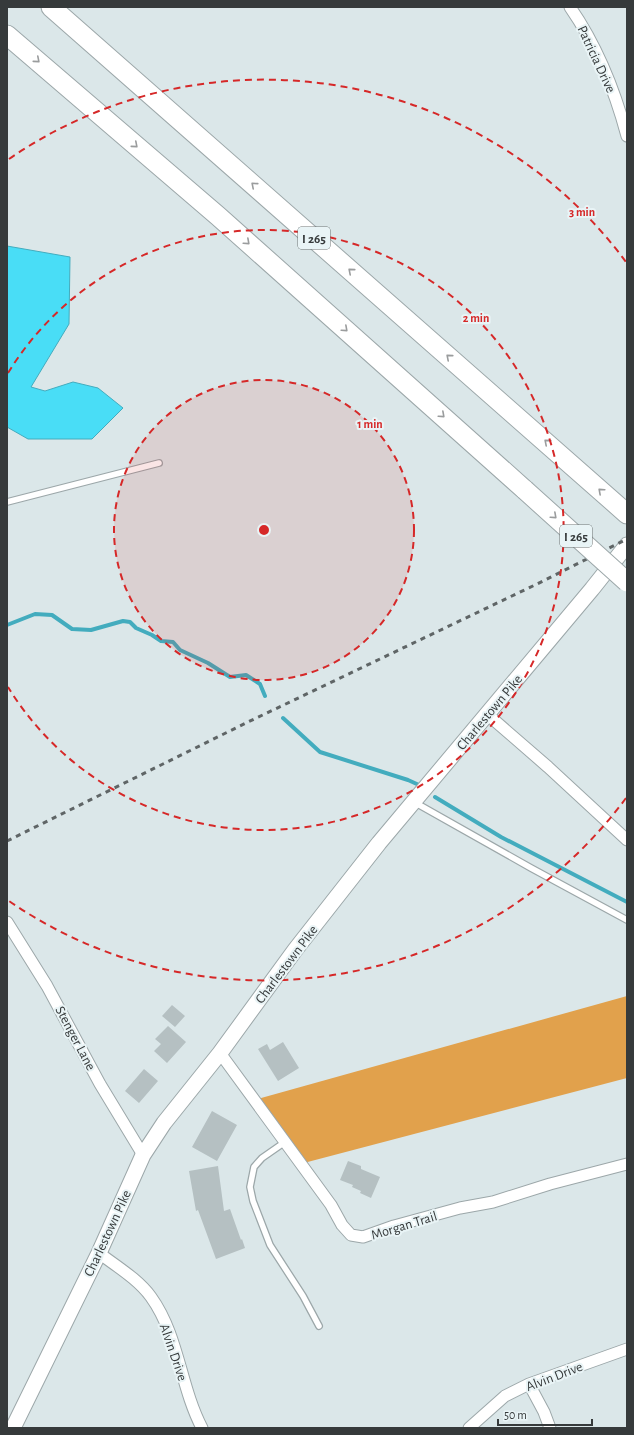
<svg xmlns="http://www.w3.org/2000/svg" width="634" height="1435" font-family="'Alegreya Sans',sans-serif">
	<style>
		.forest { fill: #e1a14c }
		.water { fill: #49ddf6; stroke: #43acbe }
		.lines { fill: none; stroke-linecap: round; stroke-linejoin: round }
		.stream { stroke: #43acbe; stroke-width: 4 }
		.building { fill: #b5c0c2 }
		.lane-casing { stroke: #9ca7a9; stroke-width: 8 }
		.street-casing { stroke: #9ca7a9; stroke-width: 13 }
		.secondary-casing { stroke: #9ca7a9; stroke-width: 17 }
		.highway-casing { stroke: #9ca7a9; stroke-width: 21 }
		.lane { stroke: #fff; stroke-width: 5.5 }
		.street { stroke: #fff; stroke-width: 11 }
		.secondary { stroke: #fff; stroke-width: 15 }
		.highway { stroke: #fff; stroke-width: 19 }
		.rail { stroke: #5f6566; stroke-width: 3; stroke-dasharray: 5 5; stroke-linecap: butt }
		.highway-bridge-casing { stroke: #9ca7a9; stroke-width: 21; stroke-linecap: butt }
		.highway-bridge { stroke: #fff; stroke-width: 19 }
		.oneway { stroke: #9a9c9d }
		.ring { fill: none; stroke: #d62828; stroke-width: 2; stroke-dasharray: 7 5 }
		.labels { text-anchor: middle; stroke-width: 4; stroke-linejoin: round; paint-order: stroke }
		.shield { fill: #e9f4f6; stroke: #6c7273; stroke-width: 1 }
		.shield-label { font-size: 13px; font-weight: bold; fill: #363a3b }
		.street-label { font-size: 14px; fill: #363a3b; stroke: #e9f4f6 }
		.centre { fill: #d62828; stroke: #e9f4f6; stroke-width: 2 }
		.ring-label { font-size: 12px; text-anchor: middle; font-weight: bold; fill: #d62828; stroke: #e9f4f6; stroke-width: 4; stroke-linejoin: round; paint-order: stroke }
	</style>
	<rect width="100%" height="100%" fill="#dbe7e9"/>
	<path class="forest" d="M627,996v82l-327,86 -46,-64z"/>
	<path class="water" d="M7,246l63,11 -1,67 -38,63 14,4 28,-9 25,6 25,20 -31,31h-64l-21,-12z"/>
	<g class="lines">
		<path class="stream" d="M7,625l28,-11 17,1 20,14 19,1 32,-9 7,1 6,6 16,7 9,6 12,1 7,8 28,13 22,14 16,-2 14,9 5,12
			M283,718l37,34 88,28 11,5
			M435,797l66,40 126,65"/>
	</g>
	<path class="building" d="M172,1005l13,11 -10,11 -13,-11z
		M168,1026l18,16 -19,21 -13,-12 7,-7 -6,-5z
		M283,1042l16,26 -21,13 -20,-32 9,-5 3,6z
		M144,1069l14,12 -19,22 -14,-12z
		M212,1111l25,14 -20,36 -25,-14z
		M348,1161l13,5v3l19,8 -9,21 -11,-5 1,-2 -9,-4 1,-2 -13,-5z
		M218,1166l6,45 6,-2 11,31 1,-1 3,9 -29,11 -18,-49 -2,1 -7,-40z"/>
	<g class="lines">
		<g class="lane-casing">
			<path id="lane" d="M7,502l152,-39
				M414,802l117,66 96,52
				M285,1142l-23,16 -8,9 -4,20 3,14 17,44 33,51 16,30"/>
		</g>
		<g class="street-casing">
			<path id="street" d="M570,7c27,39 45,84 57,129
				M487,714l61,53 79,73
				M7,922l40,64 53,98 43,71
				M220,1053l111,152 11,20 9,10 12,2 31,-11 66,-18 33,-6 57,-18 77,-20
				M99,1253c17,13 39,26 52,44 28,39 29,89 51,131
				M529,1384l15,28 6,16
				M469,1428l36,-32 24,-12 98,-35"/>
		</g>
		<g class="secondary-casing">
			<path id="secondary" d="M13,1428l86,-175 44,-98 21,-32 56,-70 75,-103 84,-107 213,-254 35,-44"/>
		</g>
		<g class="highway-casing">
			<path id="highway" d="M51,7l576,507
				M7,35l211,181 307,274"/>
		</g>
		<use href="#lane" class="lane"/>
		<use href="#street" class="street"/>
		<use href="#secondary" class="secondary"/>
		<use href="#highway" class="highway"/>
		<path class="rail" d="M7,841l241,-119 289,-138 90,-45"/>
		<g class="highway-bridge-casing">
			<path id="highway-bridge" d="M525,490l102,92"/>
		</g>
		<use href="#highway-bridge" class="highway-bridge"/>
	</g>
	<defs><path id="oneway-chevron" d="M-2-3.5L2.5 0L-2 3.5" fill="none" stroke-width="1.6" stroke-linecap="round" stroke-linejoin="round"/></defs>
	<g class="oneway">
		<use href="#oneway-chevron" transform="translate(37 60) rotate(41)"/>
		<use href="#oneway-chevron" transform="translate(135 145) rotate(41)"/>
		<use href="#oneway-chevron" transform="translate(254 185) rotate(-139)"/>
		<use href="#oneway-chevron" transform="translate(247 242) rotate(42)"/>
		<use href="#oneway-chevron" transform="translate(351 271) rotate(-139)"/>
		<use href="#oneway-chevron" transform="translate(345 329) rotate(42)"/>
		<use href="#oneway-chevron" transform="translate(449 357) rotate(-139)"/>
		<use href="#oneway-chevron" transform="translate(442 415) rotate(42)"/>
		<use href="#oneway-chevron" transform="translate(547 442) rotate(-139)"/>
		<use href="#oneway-chevron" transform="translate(601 491) rotate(-138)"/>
		<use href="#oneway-chevron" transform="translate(554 516) rotate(42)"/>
	</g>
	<circle cx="264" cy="530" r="150" fill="#d62828" fill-opacity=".12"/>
	<g class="ring">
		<circle cx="264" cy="530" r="150"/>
		<path d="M8 373A300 300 0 1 1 8 687"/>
		<path d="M626 798A450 450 0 0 1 9 901M9 159A450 450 0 0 1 626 262"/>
	</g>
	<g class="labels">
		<g class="shield">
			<rect x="298" y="227" width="32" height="22" rx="3"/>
			<rect x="560" y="525" width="32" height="22" rx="3"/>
		</g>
		<g class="shield-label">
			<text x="314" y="243">I 265</text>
			<text x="576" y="541">I 265</text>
		</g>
		<g class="street-label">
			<text transform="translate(597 59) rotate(65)" y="5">Patricia Drive</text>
			<text transform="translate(489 712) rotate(-50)" y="5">Charlestown Pike</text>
			<text transform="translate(286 964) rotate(-53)" y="5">Charlestown Pike</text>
			<text transform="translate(76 1038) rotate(62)" y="5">Stenger Lane</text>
			<text transform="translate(404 1225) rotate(-17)" y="5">Morgan Trail</text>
			<text transform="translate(107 1233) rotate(-65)" y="5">Charlestown Pike</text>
			<text transform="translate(174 1352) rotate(71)" y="5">Alvin Drive</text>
			<text transform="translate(554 1376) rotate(-21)" y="5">Alvin Drive</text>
		</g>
	</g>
	<circle cx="264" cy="530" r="6" class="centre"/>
	<g class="ring-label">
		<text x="582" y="216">3 min</text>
		<text x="476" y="322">2 min</text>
		<text x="370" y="428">1 min</text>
	</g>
	<rect width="634" height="1435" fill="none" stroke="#363a3b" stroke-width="16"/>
	<path d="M498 1419v6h94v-6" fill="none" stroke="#363a3b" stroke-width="2"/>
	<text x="504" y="1419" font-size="12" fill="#363a3b" stroke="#e9f4f6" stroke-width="3" paint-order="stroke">50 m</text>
</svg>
